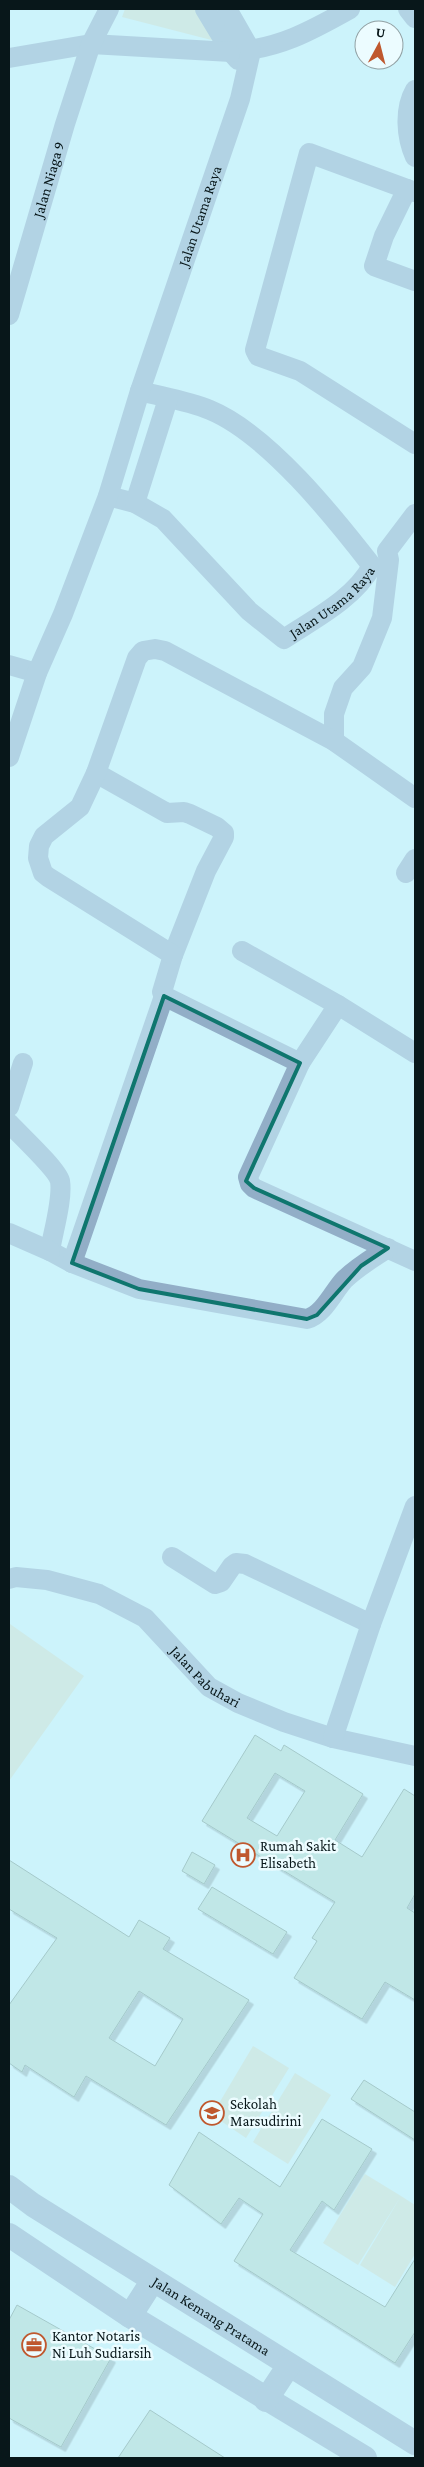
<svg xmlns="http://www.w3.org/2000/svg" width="424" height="2467" font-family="'Crimson Pro',serif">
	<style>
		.green { fill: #d1e0cf }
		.building { fill: #b1dacf; stroke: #75988f; fill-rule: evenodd; filter: url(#shadow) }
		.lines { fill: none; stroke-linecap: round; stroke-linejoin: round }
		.minor { stroke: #92aec7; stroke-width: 20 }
		.tertiary { stroke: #92aec7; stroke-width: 24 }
		.marked { fill: none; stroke: #0f766e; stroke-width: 4; stroke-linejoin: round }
		.labels { text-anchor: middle; stroke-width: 5; stroke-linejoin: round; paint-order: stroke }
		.street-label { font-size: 15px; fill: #08171a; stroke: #ecfcff }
		.poi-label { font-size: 15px; fill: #08171a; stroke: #ecfcff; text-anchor: start }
	</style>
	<defs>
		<filter id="shadow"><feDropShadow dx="4.5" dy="4.5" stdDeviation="0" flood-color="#0004"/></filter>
	</defs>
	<rect width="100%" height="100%" fill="#ccf3fb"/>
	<path class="green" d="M125,9h76l22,34 -101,-26z
		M10,1624l74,52 -75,105v-155z
		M253,2046l36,22 -43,70 -34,-23z
		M295,2073l36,22 -43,69 -35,-22z
		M365,2174l36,22 -43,69 -35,-22z
		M401,2196l14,9v49l-20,33 -35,-22z"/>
	<path class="building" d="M255,1735l26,16 3,-6 79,49 -28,46 27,17 42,-68 11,7v98l-8,14 8,5v87l-30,-18 -23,37 -68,-41 23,-37 -5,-3 23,-36 -133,-81zM275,1773l30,18 -28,45 -30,-18z
		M192,1852l23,13 -11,19 -22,-13z
		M9,1860l120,77 10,-17 31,18 -7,11 86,51 -83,125 -80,-49 -12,21 -49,-32 -3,7 -13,-9v-58l48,-67 -48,-29zM139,1991l44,28 -28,47 -46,-28z
		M212,1887l75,45 -14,22 -75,-45z
		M364,2080l51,32v28l-64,-41z
		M322,2119l50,30 -38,61 -12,-9 -32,49 95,57 30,-48v73l-20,31 -161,-102 29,-47 -24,-16 -18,26 -52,-39 30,-53 81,55z
		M17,2305l94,53 -50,89 -52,-29v-98z
		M150,2410l75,48h-107z"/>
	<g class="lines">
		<g class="minor">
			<path d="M205,9l26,43 7,8"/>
			<path d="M408,9l7,9"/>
			<path d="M9,58l82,-14 140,8c47,-3 78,-20 119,-43"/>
			<path d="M415,90c-11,19 -9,47 0,67"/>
			<path d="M407,189l-23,47 -10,30 41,15"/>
			<path d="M415,192l-106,-39 -54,197 3,6 42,15 115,73"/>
			<path id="s1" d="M9,315l56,-191 26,-80 18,-35"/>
			<path id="s2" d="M108,496l27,7 28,16 86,92 35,28c30,-20 70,-40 88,-73 -38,-49 -104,-132 -162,-156 -22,-9 -47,-13 -70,-19"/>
			<path d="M135,503l33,-104"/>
			<path d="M9,665l28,8"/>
			<path d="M334,741v-27l9,-26 19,-21 20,-49 7,-58 -2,-9 28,-37"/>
			<path id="s3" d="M9,757l28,-84 26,-59 45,-118 32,-105 100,-292 11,-48 -24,-42"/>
			<path d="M96,773l71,40 17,-1 6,2 27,13 7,6v4l-18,34 -33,84 -11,37 2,4 136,67 -52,114 2,7 4,4 161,73"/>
			<path d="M406,873l9,-14"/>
			<path d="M242,951l96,54 77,48"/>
			<path d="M173,955l-125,-78 -5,-4 -5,-15 1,-12 5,-10 36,-29 16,-34 41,-115 6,-7 12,-2 10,2 169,90 81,57"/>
			<path d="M300,1063l38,-58"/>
			<path d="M9,1107l14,-44"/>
			<path d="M9,1123c10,11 48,46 51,58 3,18 -7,51 -10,70l22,12 67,26 168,30c17,-5 26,-27 37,-39 13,-13 29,-22 44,-32"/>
			<path d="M9,1233l41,18"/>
			<path d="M72,1263l92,-267"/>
			<path d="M172,1557l43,27 6,-2 11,-16 4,-3 9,1 126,60"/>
			<path id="s4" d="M9,1579l7,-2 31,3 52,14 46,24 64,69 29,16 46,19 49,16 82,18"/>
			<path d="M333,1738l38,-114 44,-118"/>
		</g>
		<g class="tertiary">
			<path id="s5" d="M9,2187l24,18 382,238"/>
			<path d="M9,2235l121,81 235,142"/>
			<path d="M130,2316l23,-36"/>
			<path d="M266,2400l23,-35"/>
		</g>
	</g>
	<path d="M0 0H424V2467H0ZM164,996l136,67 -54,118 8,7 134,60 -27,18 -44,49 -10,4 -168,-30 -67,-26z" fill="#ccf3fb" fill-opacity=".55" fill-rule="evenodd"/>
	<path class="marked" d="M164,996l136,67 -54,118 8,7 134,60 -27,18 -44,49 -10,4 -168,-30 -67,-26z"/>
	<defs>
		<g id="hospital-ring" transform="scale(1.25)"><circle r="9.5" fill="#ecfcff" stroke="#bf582e" stroke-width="1.5"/><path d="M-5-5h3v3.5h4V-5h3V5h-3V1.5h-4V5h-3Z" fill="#bf582e"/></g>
		<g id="school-ring" transform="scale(1.25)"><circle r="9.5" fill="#ecfcff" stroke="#bf582e" stroke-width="1.5"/><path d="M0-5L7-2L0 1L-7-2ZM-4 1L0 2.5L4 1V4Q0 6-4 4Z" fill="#bf582e"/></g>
		<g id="office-ring" transform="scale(1.25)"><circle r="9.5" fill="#ecfcff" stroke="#bf582e" stroke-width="1.5"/><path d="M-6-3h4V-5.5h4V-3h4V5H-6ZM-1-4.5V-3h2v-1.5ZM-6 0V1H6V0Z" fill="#bf582e"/></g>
	</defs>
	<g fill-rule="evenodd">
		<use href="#hospital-ring" x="243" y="1855"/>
		<use href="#school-ring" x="212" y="2113"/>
		<use href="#office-ring" x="34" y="2345"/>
	</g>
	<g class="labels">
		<g class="street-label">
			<text dy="5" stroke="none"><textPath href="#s1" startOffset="141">Jalan Niaga 9</textPath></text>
			<text dy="5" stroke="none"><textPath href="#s3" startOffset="574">Jalan Utama Raya</textPath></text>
			<text dy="5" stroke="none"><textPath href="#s2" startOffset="292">Jalan Utama Raya</textPath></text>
			<text dy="5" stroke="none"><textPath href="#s4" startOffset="229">Jalan Pabuhari</textPath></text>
			<text dy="5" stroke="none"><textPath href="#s5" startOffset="240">Jalan Kemang Pratama</textPath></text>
		</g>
		<g class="poi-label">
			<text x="260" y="1851">Rumah Sakit<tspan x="260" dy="17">Elisabeth</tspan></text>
			<text x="230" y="2109">Sekolah<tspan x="230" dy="17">Marsudirini</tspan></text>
			<text x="52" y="2341">Kantor Notaris<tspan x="52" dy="17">Ni Luh Sudiarsih</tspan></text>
		</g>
	</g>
	<rect width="424" height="2467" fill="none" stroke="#08171a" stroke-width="20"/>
	<g transform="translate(379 45) rotate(7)"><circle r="24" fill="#ecfcff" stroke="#91a0a3"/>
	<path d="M0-4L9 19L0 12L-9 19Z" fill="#bf582e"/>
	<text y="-8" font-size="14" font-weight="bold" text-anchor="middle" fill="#08171a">U</text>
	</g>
</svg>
